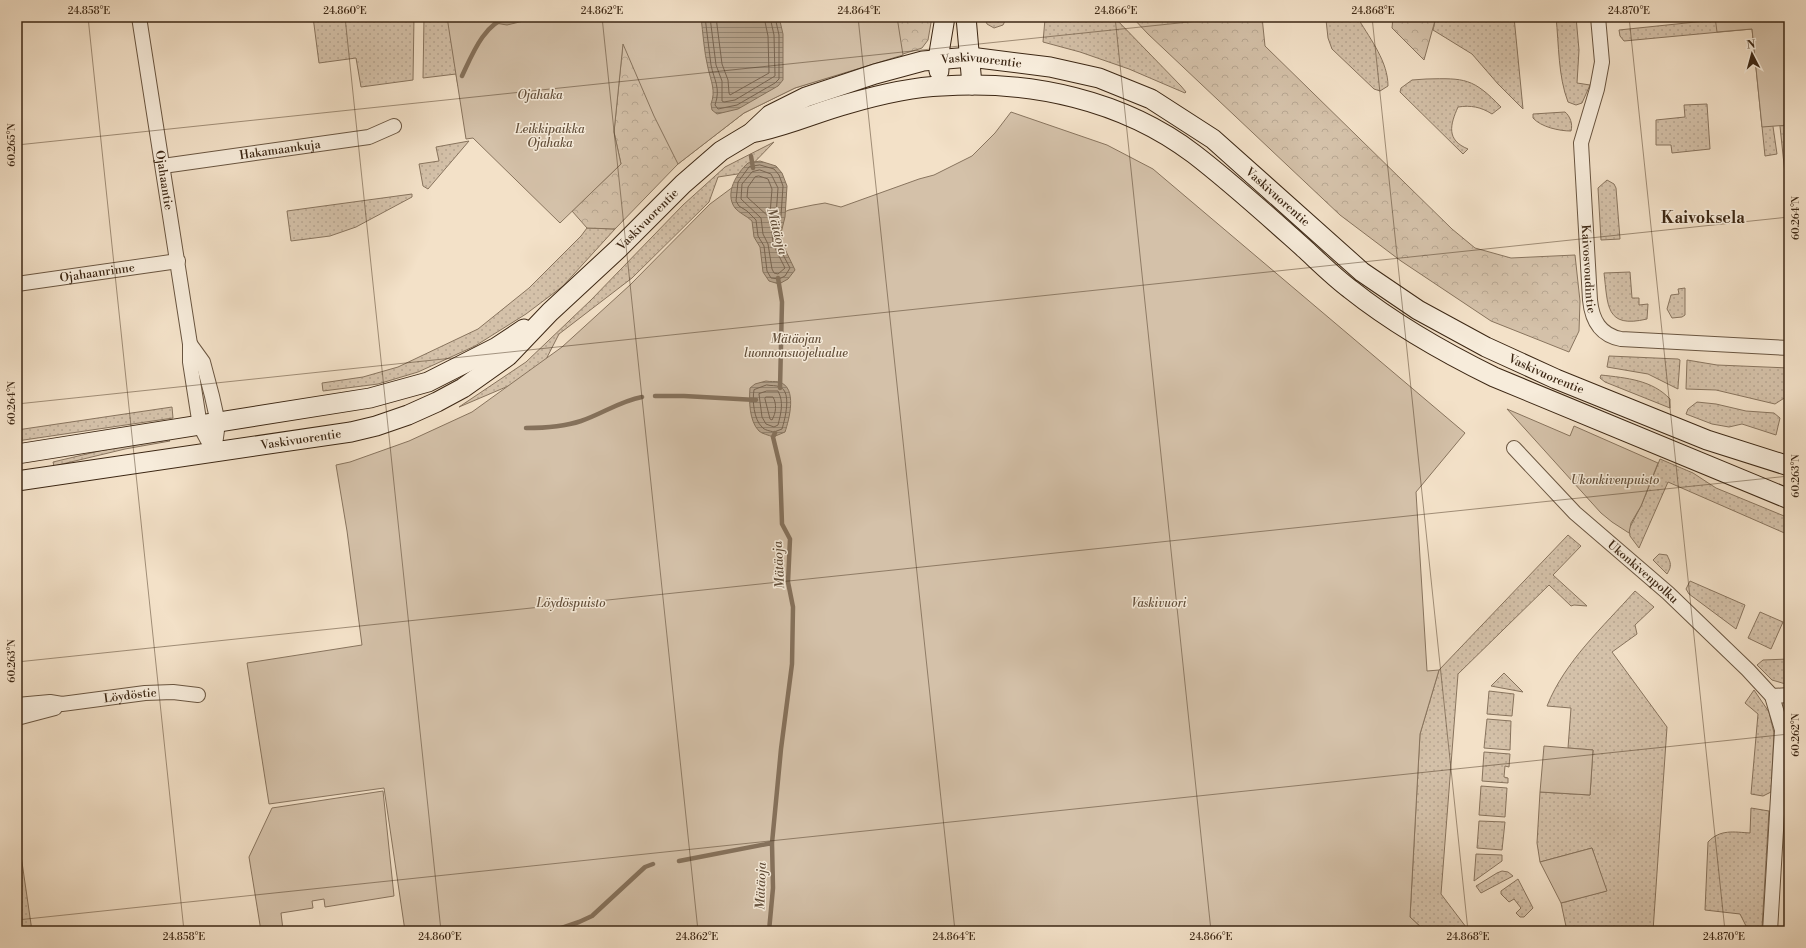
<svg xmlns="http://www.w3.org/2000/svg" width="1806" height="948" font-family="'Libre Bodoni',serif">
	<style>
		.grass { fill: url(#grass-dots); stroke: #88745e }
		.forest { fill: url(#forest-crowns); stroke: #88745e }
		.park { fill: #d4c1a9; stroke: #88745e }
		.water { fill: url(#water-rules); stroke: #85715b }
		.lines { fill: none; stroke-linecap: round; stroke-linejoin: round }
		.shore { stroke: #786450; stroke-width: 1 }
		.stream { stroke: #85715b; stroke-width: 4.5 }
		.street-casing { stroke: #6a5641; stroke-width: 16 }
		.secondary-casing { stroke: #3c2714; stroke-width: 21 }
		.street { stroke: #f7ecdb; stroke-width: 14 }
		.secondary { stroke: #f7ecdb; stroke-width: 19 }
		.ticks { fill: none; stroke: #3c2714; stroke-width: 1; stroke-opacity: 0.45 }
		.labels { text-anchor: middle; stroke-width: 3; stroke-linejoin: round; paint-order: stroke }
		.street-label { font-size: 12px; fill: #3c2714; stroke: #f7ecdb }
		.park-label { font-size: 12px; font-style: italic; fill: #624e39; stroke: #f7ecdb }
		.water-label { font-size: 13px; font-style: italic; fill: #604c38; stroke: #f7ecdb }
		.district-label { font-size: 16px; font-weight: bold; fill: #3c2714; stroke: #f7ecdb }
		.neatline { fill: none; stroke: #3c2714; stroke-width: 1.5 }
		.ticks-label { font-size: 10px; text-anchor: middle; fill: #3c2714 }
	</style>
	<defs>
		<pattern id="grass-dots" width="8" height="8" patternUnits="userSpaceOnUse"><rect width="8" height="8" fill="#d4c1a9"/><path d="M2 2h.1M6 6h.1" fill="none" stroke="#b7a691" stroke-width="1.8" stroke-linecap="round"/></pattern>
		<pattern id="forest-crowns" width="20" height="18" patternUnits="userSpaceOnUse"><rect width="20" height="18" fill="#d4c1a9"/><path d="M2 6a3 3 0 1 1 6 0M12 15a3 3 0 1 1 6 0" fill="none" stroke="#b7a691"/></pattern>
		<pattern id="water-rules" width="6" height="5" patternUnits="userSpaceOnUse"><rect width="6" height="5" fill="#b5a28b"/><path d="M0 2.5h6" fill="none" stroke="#948470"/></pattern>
	</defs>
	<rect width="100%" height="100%" fill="#f3e1c8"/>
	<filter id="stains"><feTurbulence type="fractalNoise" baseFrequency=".005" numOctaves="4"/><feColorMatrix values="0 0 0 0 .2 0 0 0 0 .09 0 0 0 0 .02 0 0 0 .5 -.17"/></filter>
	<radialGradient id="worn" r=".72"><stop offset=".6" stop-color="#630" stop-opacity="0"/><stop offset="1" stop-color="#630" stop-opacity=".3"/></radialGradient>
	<path class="grass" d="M 313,17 L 414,17 L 413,80 L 361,87 L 356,58 L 319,63 Z
		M 424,17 L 499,17 L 458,86 L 456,74 L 423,78 Z
		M 984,17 L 1007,17 L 1003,25 L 994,28 L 987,24 Z
		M 1037,17 L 1114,17 L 1181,86 L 1186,92 L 1185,93 L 1129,69 L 1080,52 L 1043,42 L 1045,19 Z
		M 1332,17 L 1354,17 L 1359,20 C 1371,40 1388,62 1388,86 L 1380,91 L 1374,89 L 1332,49 L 1328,38 L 1326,20 Z
		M 1436,17 L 1514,17 L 1523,109 L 1498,84 L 1472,54 L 1433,30 Z
		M 1556,17 L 1576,17 L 1579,50 L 1577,83 L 1590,85 L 1582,103 L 1576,105 L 1568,102 C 1558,76 1559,45 1556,17 Z
		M 1715,17 L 1762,17 L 1770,106 L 1777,154 L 1765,156 L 1752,29 L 1624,41 L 1620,36 L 1619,30 L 1715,20 Z
		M 1789,17 L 1789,202 L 1788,202 L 1772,51 Z
		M 1426,79 C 1465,78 1473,78 1501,107 L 1492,114 C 1481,107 1471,105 1458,107 C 1450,125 1446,140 1468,149 L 1463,154 L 1400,92 L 1401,88 L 1412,80 Z
		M 1707,104 L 1710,149 L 1672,153 L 1671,145 L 1656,145 L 1656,120 L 1685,117 L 1684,105 Z
		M 1565,112 C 1570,116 1573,124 1571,131 C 1559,131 1541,127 1533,118 L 1533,114 Z
		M 469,141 L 428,189 L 423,186 L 419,164 L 439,161 L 436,147 Z
		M 774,142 L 744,173 L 718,177 L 709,202 L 632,278 L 559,334 L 539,373 L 459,407 L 526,362 L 591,300 L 683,205 L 725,167 Z
		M 1607,180 L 1614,184 L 1616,188 L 1620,239 L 1601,240 L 1598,188 Z
		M 412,194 L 412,197 L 356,227 L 330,236 L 291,241 L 287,211 Z
		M 587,228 L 615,229 L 563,286 L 526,314 L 475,346 L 418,372 L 378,384 L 323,391 L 322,383 L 363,377 L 398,367 L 478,329 L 529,288 L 581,236 Z
		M 1630,272 L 1632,298 L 1639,298 L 1639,305 L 1648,304 L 1647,319 C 1605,329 1608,305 1604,273 Z
		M 1685,288 L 1685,315 L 1682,317 L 1672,318 L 1667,309 L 1671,295 L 1679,294 L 1678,289 Z
		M 1609,356 L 1678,359 L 1680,360 L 1678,387 L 1678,389 L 1648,374 L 1607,367 Z
		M 1687,360 L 1717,365 L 1789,368 L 1789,395 L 1775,404 L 1716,390 L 1686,389 Z
		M 1601,375 C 1627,378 1652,380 1670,399 L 1670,408 L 1605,382 L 1600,378 Z
		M 1697,402 L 1716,404 L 1746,411 L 1774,413 L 1780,418 L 1776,435 L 1742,424 L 1729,427 L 1712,424 L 1686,414 L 1688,409 Z
		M 172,407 L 173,418 L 17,441 L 17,430 Z
		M 168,439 L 170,441 L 125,449 L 54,466 L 53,462 L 112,448 Z
		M 1660,459 L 1693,473 L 1716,488 L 1789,518 L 1789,535 L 1668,482 L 1639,548 L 1630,536 L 1629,529 L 1641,506 Z
		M 1568,535 L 1581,546 L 1553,575 L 1587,606 L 1574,605 L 1571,606 L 1549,585 L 1458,674 L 1441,894 L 1469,931 L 1425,931 L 1410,917 L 1420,734 L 1439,670 Z
		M 1659,554 L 1667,555 C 1671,563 1672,566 1667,574 L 1653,560 Z
		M 1690,581 L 1745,605 L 1736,629 L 1689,594 L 1686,589 Z
		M 1635,591 L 1654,607 L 1635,625 L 1637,634 L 1612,652 L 1667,727 L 1653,931 L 1567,931 L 1561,903 L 1606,891 L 1592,848 L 1540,862 L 1537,843 L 1540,792 L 1590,795 L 1593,750 L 1568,748 L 1571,708 L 1547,706 C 1565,661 1603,627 1635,591 Z
		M 1760,612 L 1783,622 L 1771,649 L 1748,638 Z
		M 1789,659 L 1789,685 L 1772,680 L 1757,665 L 1763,660 Z
		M 1504,673 L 1523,692 L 1491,686 Z
		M 1754,690 L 1769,712 L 1774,733 L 1771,792 L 1763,796 L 1751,794 L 1758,714 L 1745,703 Z
		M 1489,691 L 1514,694 L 1512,716 L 1487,714 Z
		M 1487,719 L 1511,721 L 1510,750 L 1484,748 Z
		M 1484,752 L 1510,754 L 1509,767 L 1505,766 L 1504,777 L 1508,778 L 1508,783 L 1482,781 Z
		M 1481,786 L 1507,788 L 1505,817 L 1479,815 Z
		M 1751,808 L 1769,811 L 1762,928 L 1746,926 L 1740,914 L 1705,910 L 1708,842 C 1720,829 1734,832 1750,833 Z
		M 1479,821 L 1505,822 L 1502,850 L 1477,848 Z
		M 17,828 L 32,931 L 17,931 Z
		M 1476,854 L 1502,855 L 1502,861 L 1474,881 Z
		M 1502,871 L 1508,872 L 1513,876 L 1481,893 L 1476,886 L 1497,873 Z
		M 1518,879 L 1533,908 L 1524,917 L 1520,917 L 1516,913 L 1521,908 L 1514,899 L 1509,902 L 1501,894 L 1501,891 Z"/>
	<path class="forest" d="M 779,17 L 932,17 L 928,40 L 922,48 L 795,88 L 744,113 L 678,164 L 615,229 L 587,228 L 572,211 L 621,164 L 614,132 L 623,43 Z
		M 1132,17 L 1262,17 L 1265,46 L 1452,229 L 1475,248 L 1511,258 L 1575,255 L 1580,301 L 1579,331 L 1569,352 L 1491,321 L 1401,261 L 1340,215 L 1148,34 Z
		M 1393,17 L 1436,17 L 1424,60 L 1392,28 Z"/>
	<path class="park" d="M 447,17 L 897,17 L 903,55 L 795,88 L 744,113 L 678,164 L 654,116 L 623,44 L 614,132 L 621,164 L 560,223 L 473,138 L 466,139 Z
		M 1715,17 L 1789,17 L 1789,125 L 1762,127 L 1752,29 L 1717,32 Z
		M 1011,112 L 1107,145 L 1153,169 L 1465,433 L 1416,492 L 1427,671 L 1439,670 L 1420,734 L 1410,917 L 1425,931 L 405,931 L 384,788 L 269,804 L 247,663 L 362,645 L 347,531 L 336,465 L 350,462 L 409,441 L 472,412 L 562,347 L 630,285 L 710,204 L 764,164 L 770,218 L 789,210 L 813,205 L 825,203 L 841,207 L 919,179 L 934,175 L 972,156 L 995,133 Z
		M 1507,409 L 1570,436 L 1574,426 L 1658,463 L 1641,506 L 1631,523 L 1629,533 L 1612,522 L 1601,513 Z
		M 1544,746 L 1593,750 L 1590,795 L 1540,792 Z
		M 383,791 L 394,896 L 325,907 L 324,899 L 312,901 L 313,908 L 281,913 L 283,930 L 261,931 L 249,857 L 272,808 Z
		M 1592,848 L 1607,891 L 1561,903 L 1540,862 Z"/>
	<path class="water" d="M 499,17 L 540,17 L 507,25 L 495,23 Z
		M 701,17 L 779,17 L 783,34 L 783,80 L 778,86 L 738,109 L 717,114 L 712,110 L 711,104 C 716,91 711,81 708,68 C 704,52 703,33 701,17 Z
		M 760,161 L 776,166 L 782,173 L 787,186 L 785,217 L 781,233 L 782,243 L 795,270 L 788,279 L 779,284 L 769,281 L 763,272 L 760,247 L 754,237 L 752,221 C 747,216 739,213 735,208 C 724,193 737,173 748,163 Z
		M 766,381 C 770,382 775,381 779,382 C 798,387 789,420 785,432 L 773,437 C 769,435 762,434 759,431 C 749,421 749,400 750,388 L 755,384 Z"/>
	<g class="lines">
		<path class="shore" d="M 705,17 C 707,33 709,49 711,65 C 714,80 721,88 715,105 L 718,109 L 737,105 L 775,83 L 779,79 L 779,35 L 775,17
			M 710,17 L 716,65 L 722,81 L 722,101 L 724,102 L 735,100 L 775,76 L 774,35 L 770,17
			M 716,17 L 722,64 L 728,80 L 729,93 L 730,95 L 769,73 L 768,36 L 764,17
			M 760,165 L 774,169 L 779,175 L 783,186 L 781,216 L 777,233 L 778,245 L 790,268 L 785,276 L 779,279 L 771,278 L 767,271 L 764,246 L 758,236 L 756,220 L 747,211 L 739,206 L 736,201 L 738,182 L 749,167 Z
			M 760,170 L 771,174 L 778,188 L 776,216 L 772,232 L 773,244 L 785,268 L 778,274 L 774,273 L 772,269 L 768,244 L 763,234 L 761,218 L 741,199 L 742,184 L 752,172 Z
			M 759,176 L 768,179 L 772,189 L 770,214 L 769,217 L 747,197 L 748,187 L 755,177 Z
			M 767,385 C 771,386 776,385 780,387 C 792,392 785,419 782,429 L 774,432 C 770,431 764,430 762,427 C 754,420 752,400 754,390 Z
			M 767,391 L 778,391 C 784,402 781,413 778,425 L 774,427 L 766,424 L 762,417 L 759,394 Z
			M 766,397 L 773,397 C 777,404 776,413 772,420 L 770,419 L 765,399 Z"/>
		<path class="stream" d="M 462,76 C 472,55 484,23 509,17
			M 751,156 L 753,168
			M 778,278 L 782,302 L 780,388
			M 655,396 L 684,396 L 756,400
			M 526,428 C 545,428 563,427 581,421 C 602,414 620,401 642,397
			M 679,861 L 772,843
			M 553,931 L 579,922 L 592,916 L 645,867 L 653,864
			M 769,931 L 773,888 L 772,843 L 781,749 L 792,664 L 793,607 L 788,582 L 790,539 L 782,524 L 780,466 L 773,437 L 775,433"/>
		<g class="street-casing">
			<g id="street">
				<path id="s1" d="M 139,17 L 190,344 L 190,362 L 200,426 L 214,452"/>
				<path id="s2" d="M 1598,17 L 1602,62 L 1597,89 L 1581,143 L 1590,300 C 1592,320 1600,335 1621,339 L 1789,348"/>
				<path id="s3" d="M 163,166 L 369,137 L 394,126"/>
				<path id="s4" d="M 17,284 L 178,261"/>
				<path d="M 190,344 L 203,362 L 212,396 L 218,423 L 214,452"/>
				<path id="s5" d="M 1514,448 L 1575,513 L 1668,593 L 1748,670 L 1772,696 L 1782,730 L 1770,931"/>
				<path d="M 1772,696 L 1789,695"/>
				<path id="s6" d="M 17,705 L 50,702 L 62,704 L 145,693 L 173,692 L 198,695"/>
				<path d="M 17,718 L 55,708"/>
			</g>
		</g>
		<g class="secondary-casing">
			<g id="secondary">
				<path d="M 966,17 L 972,85"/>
				<path d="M 939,71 L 938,59 L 945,17"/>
				<path d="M 751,133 C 785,127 814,113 847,104 C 878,95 911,87 942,86 C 1030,80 1123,100 1194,154 C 1233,184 1269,217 1306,250 C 1320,263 1334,277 1350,289 C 1394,324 1443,352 1494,377 L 1789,499"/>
				<path d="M 17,454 L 370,398 L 428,382 L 497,347 L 524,329"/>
				<path id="s7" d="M 17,481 L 351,432 L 376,426 L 408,415 L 437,402 L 463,388 L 508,356 L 550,312 L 618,249 L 683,184 L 721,151 L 751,133 L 770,115 L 806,97 L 875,74 L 923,61 L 970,57 L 1050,67 L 1099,78 L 1151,99 L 1213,139 L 1362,272 L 1418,310 L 1486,347 L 1556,379 L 1707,440 L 1789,466"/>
			</g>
		</g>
		<use href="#street" class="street"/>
		<use href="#secondary" class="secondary"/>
	</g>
	<path class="ticks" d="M 88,17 L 184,931M 345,17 L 441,931M 602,17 L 698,931M 858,17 L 955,931M 1115,17 L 1211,931M 1372,17 L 1468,931M 1629,17 L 1725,931M 17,145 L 1236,17M 17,404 L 1789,217M 17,662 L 1789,476M 17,920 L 1789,734"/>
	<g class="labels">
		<g class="street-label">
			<text dy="4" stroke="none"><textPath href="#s7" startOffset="1092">Vaskivuorentie</textPath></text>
			<text dy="4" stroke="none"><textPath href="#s3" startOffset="118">Hakamaankuja</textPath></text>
			<text dy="4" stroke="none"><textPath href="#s1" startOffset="165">Ojahaantie</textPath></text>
			<text dy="4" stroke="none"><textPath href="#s7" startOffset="1428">Vaskivuorentie</textPath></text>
			<text dy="4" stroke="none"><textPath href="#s7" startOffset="709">Vaskivuorentie</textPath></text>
			<text dy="4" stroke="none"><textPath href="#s2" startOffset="255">Kaivosvoudintie</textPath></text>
			<text dy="4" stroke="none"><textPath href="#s4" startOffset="81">Ojahaanrinne</textPath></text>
			<text dy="4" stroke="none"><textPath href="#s7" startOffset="1752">Vaskivuorentie</textPath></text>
			<text dy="4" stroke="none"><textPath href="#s7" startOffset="287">Vaskivuorentie</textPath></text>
			<text dy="4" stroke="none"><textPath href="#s5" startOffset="179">Ukonkivenpolku</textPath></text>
			<text dy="4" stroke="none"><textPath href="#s6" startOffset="114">Löydöstie</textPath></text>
		</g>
		<g class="park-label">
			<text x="540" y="99">Ojahaka</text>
			<text x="550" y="133">Leikkipaikka<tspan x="550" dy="14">Ojahaka</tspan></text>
			<text x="796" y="343">Mätäojan<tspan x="796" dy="14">luonnonsuojelualue</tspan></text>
			<text x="1615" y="484">Ukonkivenpuisto</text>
			<text x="571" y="607">Löydöspuisto</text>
			<text x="1159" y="607">Vaskivuori</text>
		</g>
		<g class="water-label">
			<text transform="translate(778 231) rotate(75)" y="5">Mätäoja</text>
			<text transform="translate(778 565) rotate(-93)" y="5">Mätäoja</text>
			<text transform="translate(760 886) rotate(-88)" y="5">Mätäoja</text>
		</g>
		<g class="district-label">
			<text x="1703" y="223">Kaivoksela</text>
		</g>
	</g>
	<rect width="1806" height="948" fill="none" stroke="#f3e1c8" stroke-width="44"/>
	<g transform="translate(1752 54) rotate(354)" stroke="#f7ecdb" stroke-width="3" paint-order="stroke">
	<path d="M0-3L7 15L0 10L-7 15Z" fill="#3c2714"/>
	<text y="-6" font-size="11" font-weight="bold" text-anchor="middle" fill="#3c2714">N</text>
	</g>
	<rect x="22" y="22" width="1762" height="904" class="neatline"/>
	<g class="ticks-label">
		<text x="89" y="14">24.858°E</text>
		<text x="345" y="14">24.860°E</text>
		<text x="602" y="14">24.862°E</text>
		<text x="859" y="14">24.864°E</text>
		<text x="1116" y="14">24.866°E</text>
		<text x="1373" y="14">24.868°E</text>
		<text x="1629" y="14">24.870°E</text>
		<text transform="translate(11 145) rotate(-90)" y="4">60.265°N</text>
		<text transform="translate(1795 218) rotate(-90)" y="4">60.264°N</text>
		<text transform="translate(11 403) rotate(-90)" y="4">60.264°N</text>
		<text transform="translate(1795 476) rotate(-90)" y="4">60.263°N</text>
		<text transform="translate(11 661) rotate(-90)" y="4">60.263°N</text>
		<text transform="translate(1795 735) rotate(-90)" y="4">60.262°N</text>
		<text x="184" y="940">24.858°E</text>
		<text x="440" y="940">24.860°E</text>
		<text x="697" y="940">24.862°E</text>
		<text x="954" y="940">24.864°E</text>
		<text x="1211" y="940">24.866°E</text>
		<text x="1468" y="940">24.868°E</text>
		<text x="1724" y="940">24.870°E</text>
	</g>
	<rect width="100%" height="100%" filter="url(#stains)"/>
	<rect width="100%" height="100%" fill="url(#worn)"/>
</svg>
